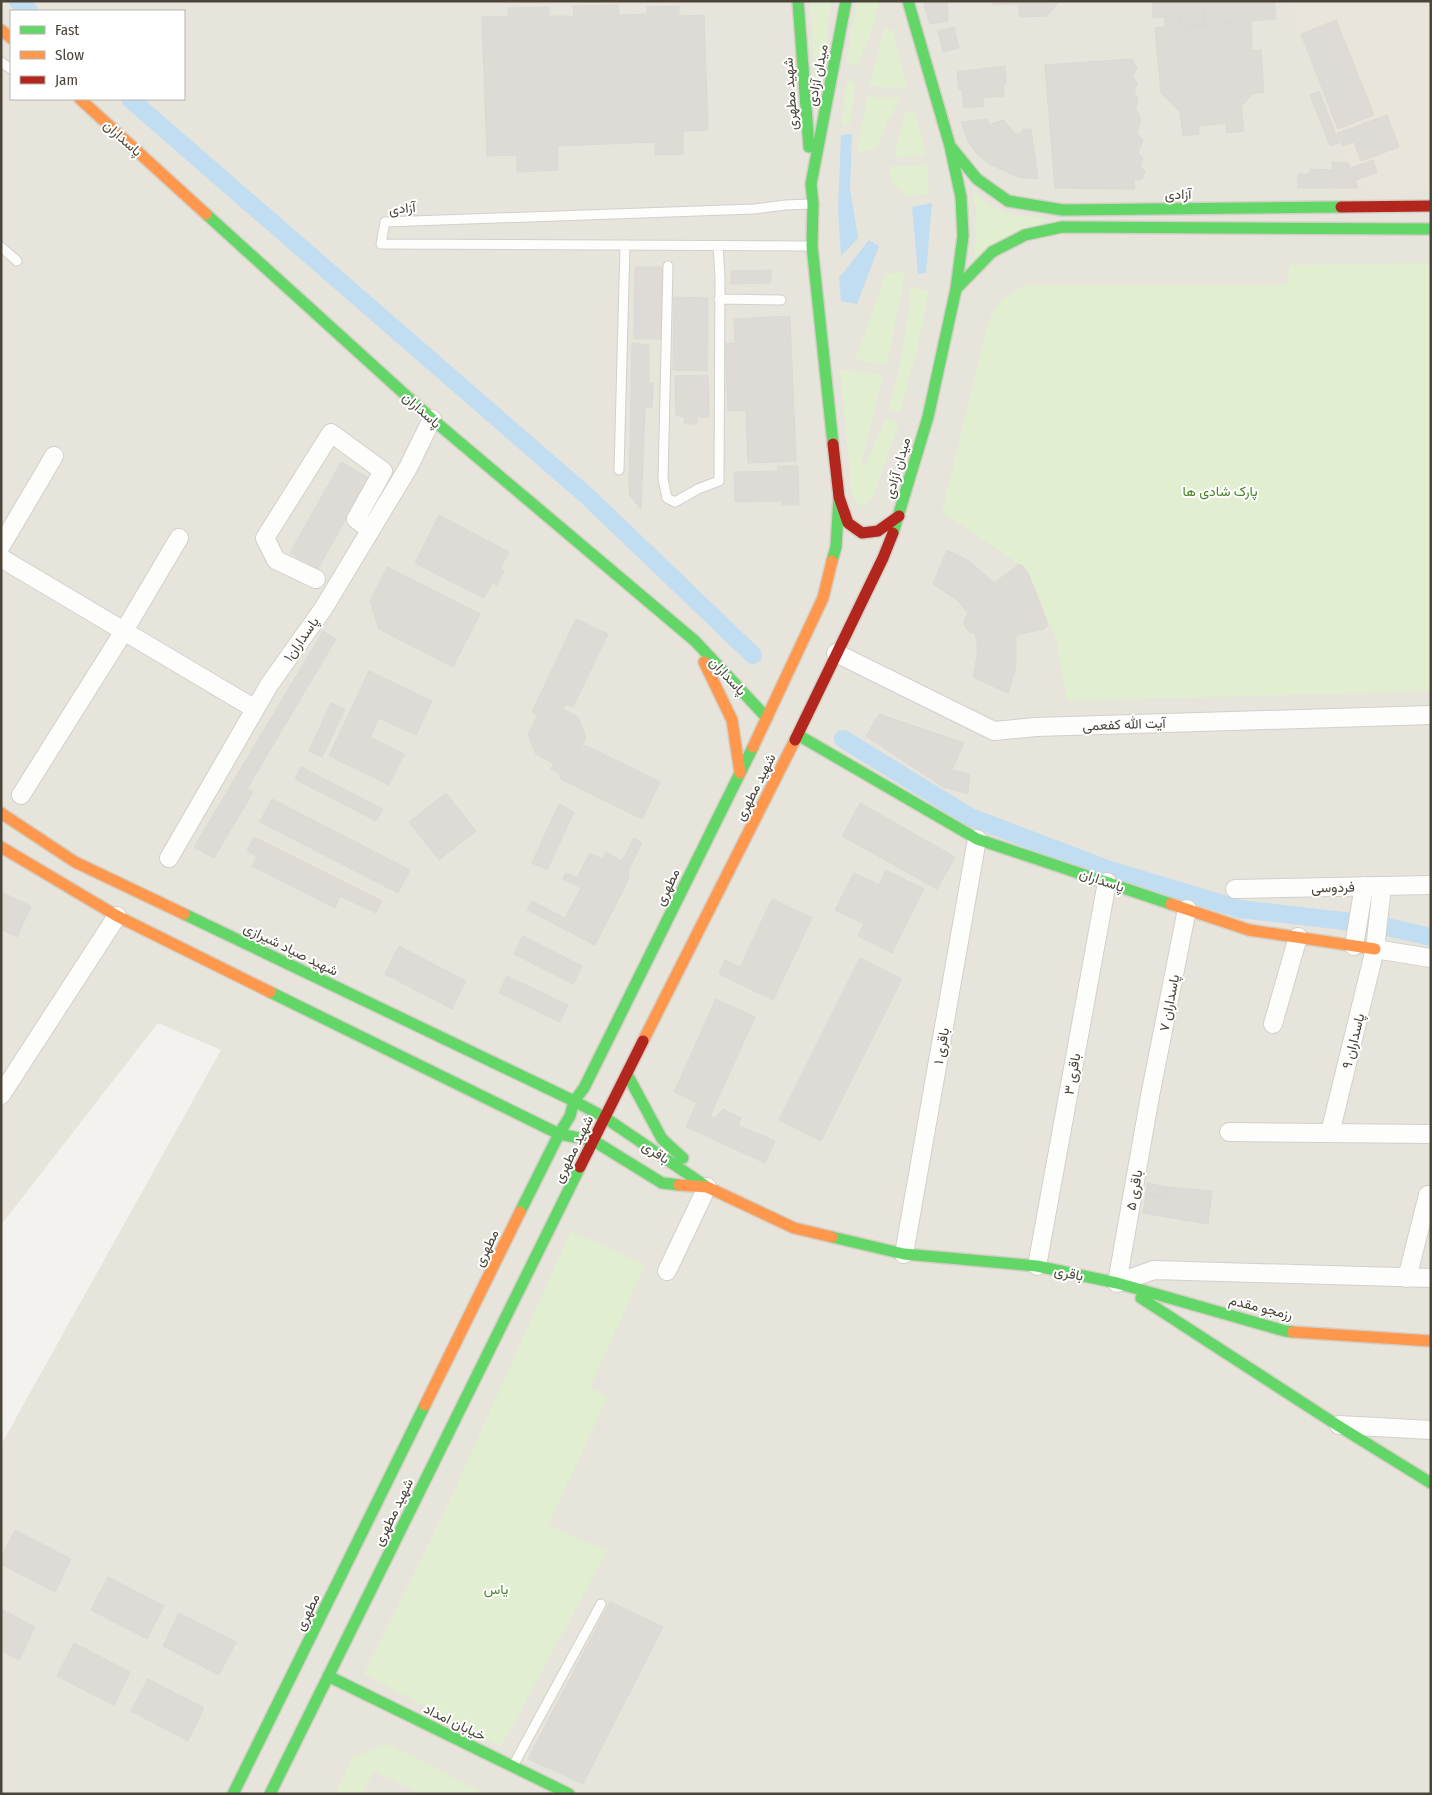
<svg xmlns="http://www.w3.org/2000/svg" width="1432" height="1795" font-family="'Fira Sans Condensed',Vazirmatn,sans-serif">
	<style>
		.residential { fill: #e7e4dc; fill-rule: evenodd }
		.education { fill: #eae5da }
		.green { fill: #e1eecf }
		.water { fill: #c0ddf1 }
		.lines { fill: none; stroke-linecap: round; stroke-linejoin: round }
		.canal { stroke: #c0ddf1; stroke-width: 18 }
		.building { fill: #dedbd6; stroke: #dcd9d4 }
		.lane-casing { stroke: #d2d0cb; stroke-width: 11 }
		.street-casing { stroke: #d2d0cb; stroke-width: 20 }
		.fast-casing { stroke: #d3cfc5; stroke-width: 14 }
		.slow-casing { stroke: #d3cfc5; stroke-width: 14 }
		.jam-casing { stroke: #d3cfc5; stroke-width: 14 }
		.lane { stroke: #fdfdfc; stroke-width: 9 }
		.street { stroke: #fdfdfc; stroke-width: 18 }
		.fast { stroke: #63d668; stroke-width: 11 }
		.slow { stroke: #ff974d; stroke-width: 11 }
		.jam { stroke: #b3261e; stroke-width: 11 }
		.labels { text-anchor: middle; stroke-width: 4; stroke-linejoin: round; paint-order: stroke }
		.street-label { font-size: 14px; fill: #4b4439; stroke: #fff }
		.park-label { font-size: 14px; fill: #4a7f2a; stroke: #fff }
	</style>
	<rect width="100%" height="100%" fill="#f4f2ee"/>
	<path class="residential" d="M 1,1 L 1431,1 L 1431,1794 L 1,1794 L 1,1445 L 221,1050 L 158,1023 L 1,1225 ZM 11,11 L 184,11 L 184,99 L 11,99 Z"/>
	<path class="education" d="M 1289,1 L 1431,1 L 1431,190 L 1358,188 Z"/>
	<path class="green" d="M 810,1 L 831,1 L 817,116 Z
		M 857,1 L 880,1 L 872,29 L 859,63 L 851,66 L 846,63 Z
		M 885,28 L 893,31 L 907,89 L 869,86 Z
		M 848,81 L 853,81 L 855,84 L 850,124 L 842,126 L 845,87 Z
		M 867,97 L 901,97 L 886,125 L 877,148 L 857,152 Z
		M 906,111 L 915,112 L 926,155 L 894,158 Z
		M 927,165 L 929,194 L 906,197 L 901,190 L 893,185 L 889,171 L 892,166 Z
		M 972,189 L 987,204 L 1010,214 L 1049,219 L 974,260 L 976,209 Z
		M 1431,263 L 1431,691 L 1067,701 L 1057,642 L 1028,570 L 942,512 L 989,320 C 1000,298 1006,295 1028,285 L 1288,285 L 1289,265 Z
		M 905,272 L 887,365 L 855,360 L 886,274 Z
		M 910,286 L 928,291 C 923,331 911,373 900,412 L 889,409 L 900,364 L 910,303 Z
		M 840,370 L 883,374 L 862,462 L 866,464 L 886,418 L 899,423 L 872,499 L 867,504 L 861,506 L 856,503 L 852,494 Z
		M 571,1231 L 645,1265 L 590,1387 L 607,1398 L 548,1525 L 607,1551 L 501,1747 L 364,1674 L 445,1511 Z
		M 387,1744 L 486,1794 L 421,1794 L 374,1771 L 362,1794 L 335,1794 L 353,1757 Z"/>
	<path class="water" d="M 852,134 L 850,189 L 858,238 L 841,256 L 838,210 L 841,135 Z
		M 932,203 L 926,273 L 918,274 L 912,207 Z
		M 869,240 L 879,246 L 857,304 L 841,301 L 839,278 Z"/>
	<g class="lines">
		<path class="canal" d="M 18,1 L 29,11
			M 130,99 L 587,496 L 753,655
			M 843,739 L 970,817 L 1107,869 L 1240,909 L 1370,924
			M 1387,927 L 1431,937"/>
	</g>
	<path class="building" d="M 923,1 L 947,1 L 948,21 L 930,24 Z
		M 992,1 L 1059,1 L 1047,16 L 1020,17 L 1018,4 L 992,5 Z
		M 1152,1 L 1203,1 L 1205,25 L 1180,27 L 1179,16 L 1153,18 Z
		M 1203,1 L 1274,1 L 1276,19 L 1205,25 Z
		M 618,5 L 619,15 L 647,14 L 647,7 L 679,6 L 679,16 L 704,15 L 708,130 L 683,131 L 683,154 L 655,155 L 655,142 L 557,146 L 558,170 L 517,172 L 517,155 L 487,156 L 482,17 L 508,16 L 508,8 L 549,7 L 549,16 L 574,16 L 573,6 Z
		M 1179,16 L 1180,27 L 1251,21 L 1252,51 L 1261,50 L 1264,92 L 1252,94 L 1241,107 L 1244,131 L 1227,133 L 1226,123 L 1199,126 L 1199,134 L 1183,136 L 1180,112 L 1161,93 L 1155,28 L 1166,27 L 1164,17 Z
		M 1336,20 L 1374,115 L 1338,129 L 1301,34 Z
		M 954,27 L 959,48 L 943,52 L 938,31 Z
		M 1132,59 L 1137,68 L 1132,77 L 1138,83 L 1134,91 L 1138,99 L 1136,108 L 1141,120 L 1137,133 L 1143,141 L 1138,152 L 1143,158 L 1140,166 L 1145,172 L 1142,179 L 1134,180 L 1135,189 L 1055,188 L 1045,65 Z
		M 1005,66 L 1006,84 L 1003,85 L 1004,96 L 983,98 L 984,106 L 964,108 L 962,89 L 959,90 L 957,72 Z
		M 1319,91 L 1339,143 L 1330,146 L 1310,95 Z
		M 1387,115 L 1399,147 L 1361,161 L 1349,129 Z
		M 987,119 L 989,125 L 1003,120 L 1015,133 L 1020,135 L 1023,129 L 1031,129 L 1038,179 L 1018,177 L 989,164 L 976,153 L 968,141 L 961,122 Z
		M 1348,129 L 1353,142 L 1342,146 L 1337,133 Z
		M 1373,160 L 1377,172 L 1356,180 L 1351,168 Z
		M 1332,162 L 1348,163 L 1358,188 L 1332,188 Z
		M 1310,169 L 1332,170 L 1332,188 L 1298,188 L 1298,174 L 1309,174 Z
		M 635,267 L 663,267 L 661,339 L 634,339 Z
		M 771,270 L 771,283 L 731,284 L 731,271 Z
		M 674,297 L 708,298 L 707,371 L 673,370 Z
		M 790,316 L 796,461 L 748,463 L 746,410 L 728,411 L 725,344 L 735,343 L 734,319 Z
		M 632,343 L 649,345 L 649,383 L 653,383 L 652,407 L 645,408 L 641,509 L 630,496 L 629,488 Z
		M 708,375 L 709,417 L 697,417 L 697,424 L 685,424 L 684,417 L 676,415 L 675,376 Z
		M 341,462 L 369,478 L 318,569 L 290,553 Z
		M 778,466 L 798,466 L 799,505 L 782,505 L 782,501 L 735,502 L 734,472 L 777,471 Z
		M 439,515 L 509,552 L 500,569 L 504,571 L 497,585 L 492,583 L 484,598 L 415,563 Z
		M 947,550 L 969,561 L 994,583 L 1018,565 L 1022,565 L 1029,576 L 1048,625 L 1044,629 L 1016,635 L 1016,666 L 1008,693 L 973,677 L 977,657 L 977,642 L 975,634 L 968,631 L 965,626 L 964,620 L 968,613 L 958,601 L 933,584 Z
		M 387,567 L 480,614 L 453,667 L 379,629 L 370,601 Z
		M 576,619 L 608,634 L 573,707 L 566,704 L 563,709 L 578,717 L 586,738 L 580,751 L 582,752 L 585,745 L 660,782 L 642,819 L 561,779 L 560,774 L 551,769 L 554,764 L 536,754 L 528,734 L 538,715 L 532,712 Z
		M 323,631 L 336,639 L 247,789 L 253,792 L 214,858 L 194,847 Z
		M 369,671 L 432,701 L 416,735 L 379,718 L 370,737 L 404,754 L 389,785 L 329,756 Z
		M 331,703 L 345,709 L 322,757 L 309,751 Z
		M 879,714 L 964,743 L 952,770 L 970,774 L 968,794 L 943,787 L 866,736 Z
		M 301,767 L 383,809 L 376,821 L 295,779 Z
		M 446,793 L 476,831 L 439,860 L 409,822 Z
		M 272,799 L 410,870 L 398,893 L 260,822 Z
		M 860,803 L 955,857 L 937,889 L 842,836 Z
		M 559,804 L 574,812 L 547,870 L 532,863 Z
		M 254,837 L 382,901 L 376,913 L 340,896 L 335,908 L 252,866 L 257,856 L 247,851 Z
		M 634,838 L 642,843 L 628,871 L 629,878 L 595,945 L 527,910 L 532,901 L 565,918 L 581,888 L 563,879 L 566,873 L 577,878 L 590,853 L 602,859 L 606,852 L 622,861 Z
		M 886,870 L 924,889 L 892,953 L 858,936 L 864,924 L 835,910 L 854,873 L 879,885 Z
		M 1,892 L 31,906 L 17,937 L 1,929 Z
		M 772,899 L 812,918 L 773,1000 L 719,974 L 725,960 L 740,967 Z
		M 523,936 L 582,966 L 573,984 L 514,954 Z
		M 399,946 L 466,981 L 452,1009 L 385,974 Z
		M 860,958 L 902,979 L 821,1141 L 779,1120 Z
		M 507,976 L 568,1005 L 560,1022 L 499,993 Z
		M 716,999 L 755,1017 L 710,1116 L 715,1118 L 723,1109 L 741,1118 L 738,1125 L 775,1141 L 765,1163 L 686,1127 L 697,1103 L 674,1092 Z
		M 1147,1183 L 1166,1187 L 1164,1197 L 1146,1195 Z
		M 1166,1187 L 1212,1191 L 1208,1224 L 1143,1213 L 1146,1195 L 1164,1197 Z
		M 15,1530 L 71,1559 L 55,1592 L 1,1564 L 1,1557 Z
		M 108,1577 L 164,1606 L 147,1639 L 91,1610 Z
		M 610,1602 L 663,1627 L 583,1784 L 528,1759 Z
		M 1,1609 L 35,1627 L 19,1660 L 1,1651 Z
		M 179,1613 L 236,1642 L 219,1675 L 163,1646 Z
		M 74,1643 L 130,1672 L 114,1705 L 57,1676 Z
		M 148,1679 L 204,1708 L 188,1741 L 131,1711 Z"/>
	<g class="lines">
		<g class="lane-casing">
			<path id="lane" d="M 1,62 L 11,69
				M 810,246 L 381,244 L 385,222 L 754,209 L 785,205 L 811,204
				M 1,247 L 17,261
				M 668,266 L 663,479 L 667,498 L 675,502 L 698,489 L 719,481 L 720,277 L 718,246
				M 719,299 L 781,300
				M 619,470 L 625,245
				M 514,1764 L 601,1604"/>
		</g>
		<g class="street-casing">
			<path id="street" d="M 1,546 L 54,456
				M 1,558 L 255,709
				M 316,579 L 276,560 L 265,538 L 331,433 L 383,471 L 356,519 L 370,530
				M 836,653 L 994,731 L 1036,727 L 1431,715
				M 21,795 L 124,631 L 179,538
				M 169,858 L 269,685 L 323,609 L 408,468 L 432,419
				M 1235,889 L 1431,885
				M 1187,909 L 1150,1096 L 1117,1283 L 1154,1270 L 1431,1278
				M 1354,946 L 1364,886
				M 1375,949 L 1431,958
				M 1273,1024 L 1298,937
				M 1,1095 L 117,916
				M 1229,1132 L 1431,1134
				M 1330,1133 L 1375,949 L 1382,886
				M 904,1254 L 977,839
				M 1037,1266 L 1107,882
				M 667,1271 L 707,1187
				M 1407,1278 L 1428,1195
				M 1339,1425 L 1431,1430"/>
		</g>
		<g class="fast-casing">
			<path id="fast" d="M 798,1 L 809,147
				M 950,146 L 977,179 L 1008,201 L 1063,210 L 1341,207
				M 206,214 L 432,419 L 695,641 L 767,718
				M 956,289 L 992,252 L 1025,235 L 1062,227 L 1431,229
				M 833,444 L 812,246 L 813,204 L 811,184 L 846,1
				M 893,533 L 928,417 L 956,289 L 963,236 L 961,197 L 950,146 L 908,1
				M 832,561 L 836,547 L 839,497
				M 798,735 L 977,839 L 1171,904
				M 184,914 L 574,1101 L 604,1117 L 707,1187
				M 270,992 L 559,1134 L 594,1141 L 662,1183 L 679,1185
				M 627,1074 L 662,1139 L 683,1158
				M 520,1212 L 559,1134 L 570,1116 L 574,1101 L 584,1088 L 753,747
				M 832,1237 L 904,1254 L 1037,1266 L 1117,1283 L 1285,1331 L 1293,1332
				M 1141,1298 L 1337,1425 L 1431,1483
				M 328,1676 L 569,1794
				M 233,1794 L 425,1405
				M 270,1794 L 580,1167"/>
		</g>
		<g class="slow-casing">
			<path id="slow" d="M 1,30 L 11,38
				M 80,99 L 206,214
				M 704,662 L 732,720 L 740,773
				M 753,747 L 823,598 L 832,561
				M 1,813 L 75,862 L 184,914
				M 1,847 L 117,916 L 270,992
				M 1171,904 L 1249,930 L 1375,949
				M 643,1041 L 795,740
				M 679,1185 L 707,1187 L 794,1228 L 832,1237
				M 1293,1332 L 1431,1341
				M 425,1405 L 520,1212"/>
		</g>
		<g class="jam-casing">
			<path id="jam" d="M 1341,207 L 1431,206
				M 833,444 L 839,497 L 848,523 L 862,533 L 878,531 L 899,516
				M 795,740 L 883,558 L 893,533
				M 580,1167 L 643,1041"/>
		</g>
		<use href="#lane" class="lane"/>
		<use href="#street" class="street"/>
		<use href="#fast" class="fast"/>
		<use href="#slow" class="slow"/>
		<use href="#jam" class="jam"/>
	</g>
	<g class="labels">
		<g class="street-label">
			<text transform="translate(817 75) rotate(-79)" y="5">میدان آزادی</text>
			<text transform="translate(790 94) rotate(-94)" y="5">شهید مطهری</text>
			<text transform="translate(123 138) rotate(42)" y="5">پاسداران</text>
			<text transform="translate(1178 194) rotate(-1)" y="5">آزادی</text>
			<text transform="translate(402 208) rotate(-6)" y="5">آزادی</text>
			<text transform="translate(422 410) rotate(42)" y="5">پاسداران</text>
			<text transform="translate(897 468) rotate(-74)" y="5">میدان آزادی</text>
			<text transform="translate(301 639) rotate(-55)" y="5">پاسداران۱</text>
			<text transform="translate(728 676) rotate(47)" y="5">پاسداران</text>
			<text transform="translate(1124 724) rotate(-2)" y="5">آیت الله کفعمی</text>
			<text transform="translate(755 787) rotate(-63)" y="5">شهید مطهری</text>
			<text transform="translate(1102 880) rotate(19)" y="5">پاسداران</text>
			<text transform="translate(667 887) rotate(-64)" y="5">مطهری</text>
			<text transform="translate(1333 887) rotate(-1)" y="5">فردوسی</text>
			<text transform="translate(291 949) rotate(26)" y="5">شهید صیاد شیرازی</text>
			<text transform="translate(1169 1003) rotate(-79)" y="5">پاسداران ۷</text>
			<text transform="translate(1353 1041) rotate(-76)" y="5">پاسداران ۹</text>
			<text transform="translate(941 1046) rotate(-80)" y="5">باقری ۱</text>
			<text transform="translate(1072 1074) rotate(-80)" y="5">باقری ۳</text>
			<text transform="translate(573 1149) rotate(-64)" y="5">شهید مطهری</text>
			<text transform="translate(656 1152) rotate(34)" y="5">باقری</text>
			<text transform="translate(1134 1190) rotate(-80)" y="5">باقری ۵</text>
			<text transform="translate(486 1248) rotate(-64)" y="5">مطهری</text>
			<text transform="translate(1069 1273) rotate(12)" y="5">باقری</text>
			<text transform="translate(1261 1307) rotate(14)" y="5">رزمجو مقدم</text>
			<text transform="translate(393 1512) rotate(-64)" y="5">شهید مطهری</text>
			<text transform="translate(307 1612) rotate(-64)" y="5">مطهری</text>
			<text transform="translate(455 1722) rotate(26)" y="5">خیابان امداد</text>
		</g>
		<g class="park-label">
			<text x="1220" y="496">پارک شادی ها</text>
			<text x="496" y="1594">یاس</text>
		</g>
	</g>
	<rect width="1432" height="1795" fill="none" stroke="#4b4439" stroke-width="5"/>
	<rect x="10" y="10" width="175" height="90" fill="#ffffff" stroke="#b7b4b0"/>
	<rect x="20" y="26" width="25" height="8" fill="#63d668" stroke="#b7b4b0"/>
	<text x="55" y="35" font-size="15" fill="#4b4439">Fast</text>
	<rect x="20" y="51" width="25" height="8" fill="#ff974d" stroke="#b7b4b0"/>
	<text x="55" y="60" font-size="15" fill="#4b4439">Slow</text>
	<rect x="20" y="76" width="25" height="8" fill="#b3261e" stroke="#b7b4b0"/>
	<text x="55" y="85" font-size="15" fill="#4b4439">Jam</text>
</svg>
